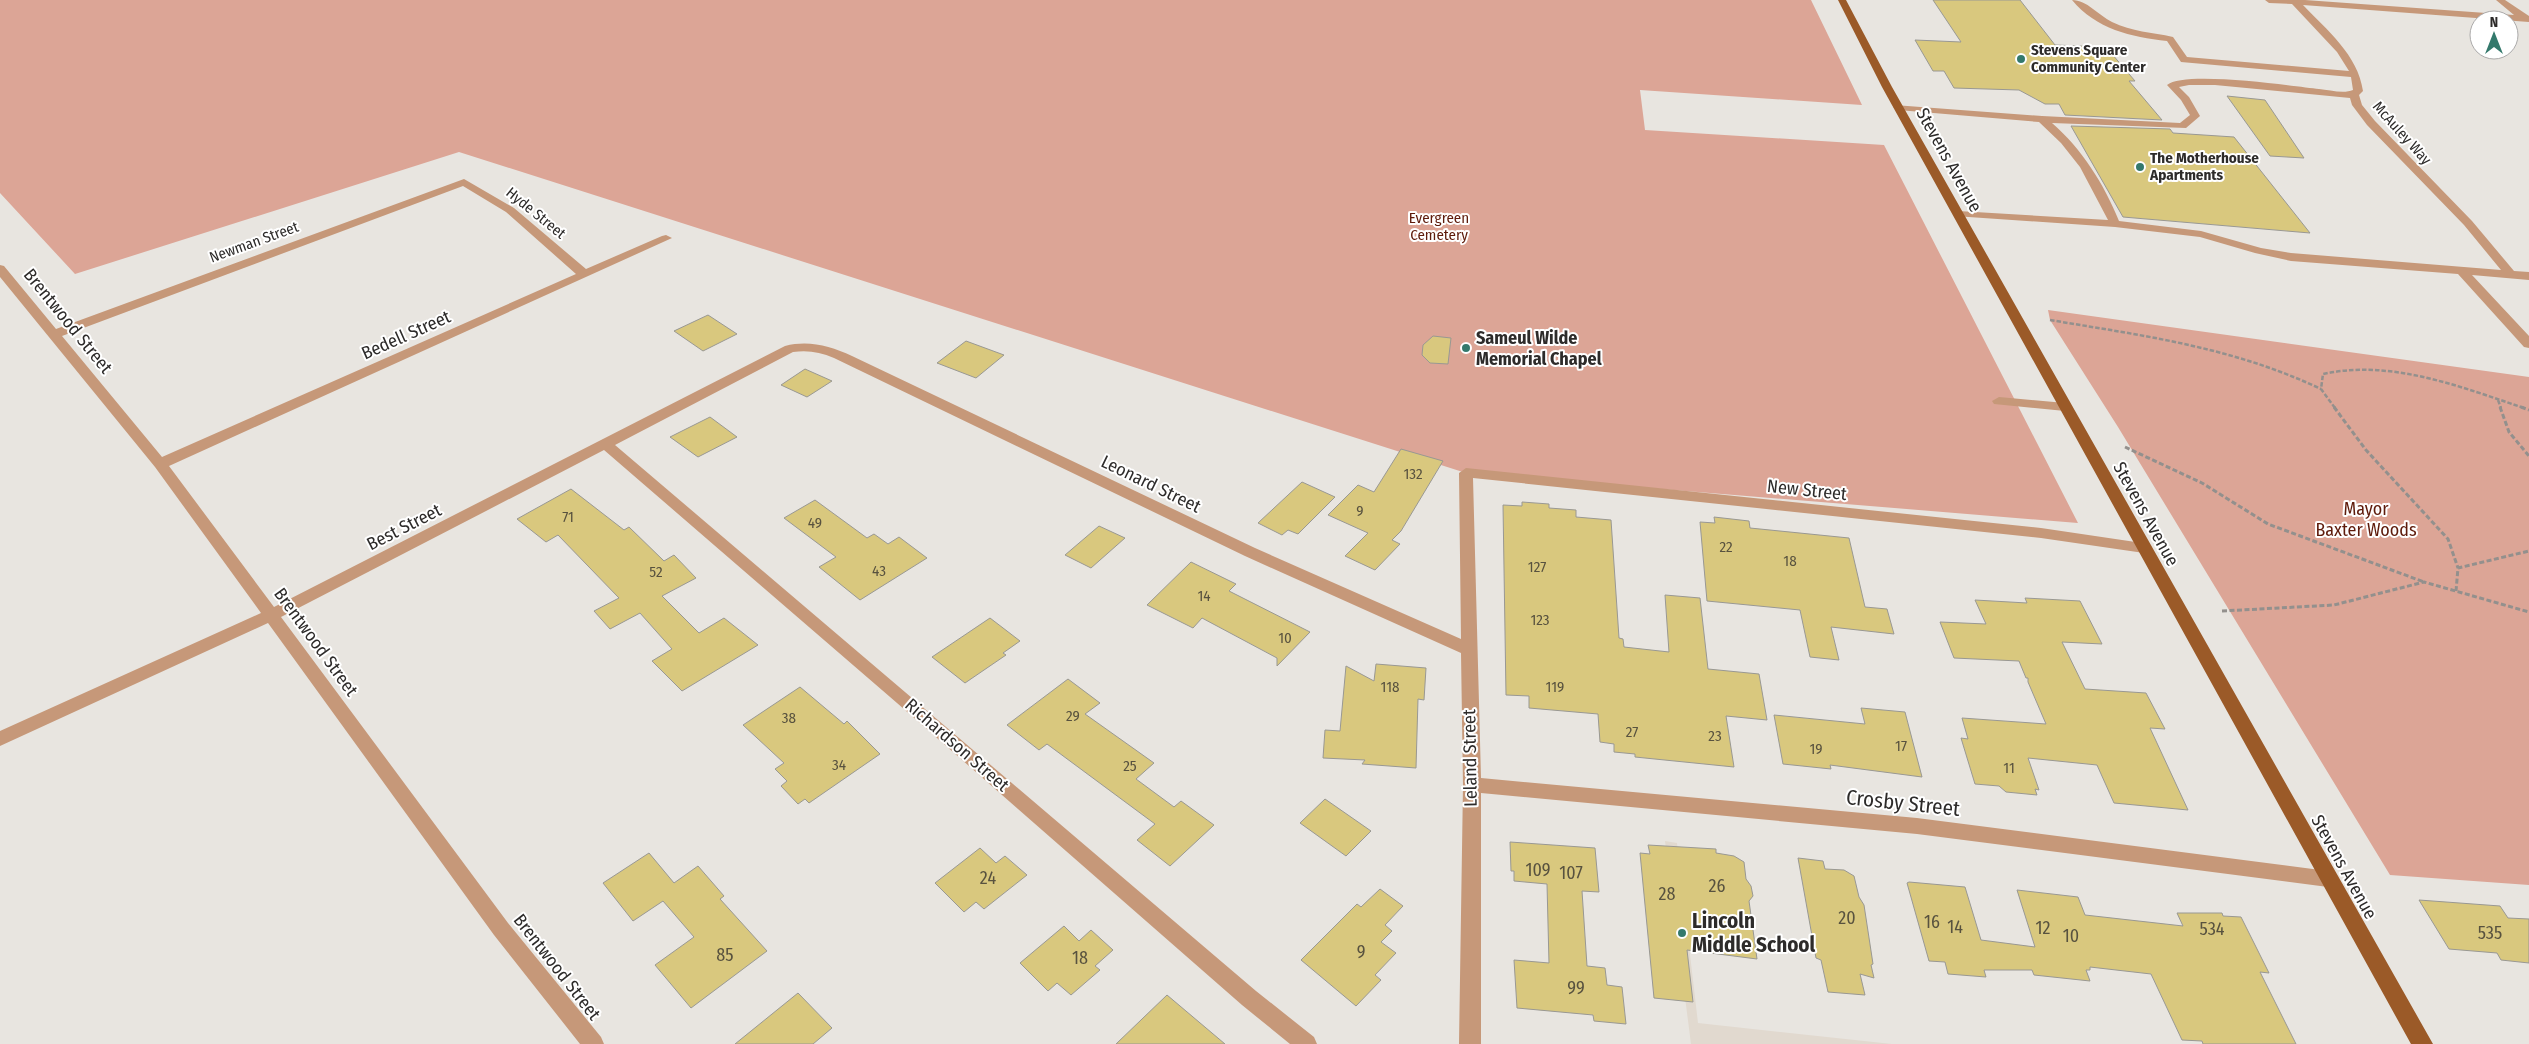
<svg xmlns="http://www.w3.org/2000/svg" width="2529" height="1044" font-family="'Fira Sans Condensed',sans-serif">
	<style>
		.built { fill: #e1d9cf }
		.green { fill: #dca596 }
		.building { fill: #d9c87e; stroke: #999893 }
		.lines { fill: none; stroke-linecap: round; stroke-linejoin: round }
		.path-far1 { stroke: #93908d; stroke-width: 2.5; stroke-dasharray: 4.5 2; stroke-linecap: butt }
		.path { stroke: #93908d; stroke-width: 3; stroke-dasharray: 5 2.5; stroke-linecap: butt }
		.minor { fill: #c69879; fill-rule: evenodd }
		.major { fill: #9b5a28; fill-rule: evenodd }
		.poi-dot { fill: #34796c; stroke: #fff; stroke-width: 2 }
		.labels { text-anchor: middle; stroke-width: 4; stroke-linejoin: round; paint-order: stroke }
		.far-poi-label { font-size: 15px; font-weight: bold; fill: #2d2b2a; stroke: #fff; text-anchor: start }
		.far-street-label { font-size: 15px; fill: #2d2b2a; stroke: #fff }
		.far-park-label { font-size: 15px; fill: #5e1b0b; stroke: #fff }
		.number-label { font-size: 15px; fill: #58523f }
		.street-label { font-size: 18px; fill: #2d2b2a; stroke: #fff }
		.poi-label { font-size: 18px; font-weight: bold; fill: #2d2b2a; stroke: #fff; text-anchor: start }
		.park-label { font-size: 18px; fill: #5e1b0b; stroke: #fff }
		.near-number-label { font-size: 18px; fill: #58523f }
		.near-street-label { font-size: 21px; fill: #2d2b2a; stroke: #fff }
		.near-poi-label { font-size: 21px; font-weight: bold; fill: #2d2b2a; stroke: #fff; text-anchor: start }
	</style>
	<rect width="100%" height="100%" fill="#e8e5e0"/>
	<path class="built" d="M 1665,841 L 1677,843 L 1698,1023 L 1892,1044 L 1691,1044 Z"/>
	<path class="green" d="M 0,0 L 1811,0 L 1862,105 L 1640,90 L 1645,130 L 1884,145 L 2078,523 L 1466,473 L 459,152 L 75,274 L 0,193 Z
		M 2048,310 L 2529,377 L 2529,885 L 2390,875 L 2118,427 L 2050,320 Z"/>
	<path class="building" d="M 1933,0 L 2020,0 L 2055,45 L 2106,47 L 2135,81 L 2129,81 L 2162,120 L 2065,115 L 2059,104 L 2045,104 L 2019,90 L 1954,88 L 1944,71 L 1933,71 L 1915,40 L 1961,42 Z
		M 2227,96 L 2265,100 L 2304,158 L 2270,156 Z
		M 2071,126 L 2170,129 L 2173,133 L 2234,137 L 2310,233 L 2123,217 Z
		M 708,315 L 737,334 L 703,351 L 674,331 Z
		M 1433,336 L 1451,338 L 1448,364 L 1430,363 L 1422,355 L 1423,345 Z
		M 966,341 L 1004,355 L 976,378 L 937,363 Z
		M 805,369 L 832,381 L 807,397 L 781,385 Z
		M 710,417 L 737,437 L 698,457 L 670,437 Z
		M 1401,449 L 1443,461 L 1401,531 L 1392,540 L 1400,544 L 1375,570 L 1345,556 L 1368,533 L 1328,515 L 1358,485 L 1374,492 Z
		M 1302,482 L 1335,497 L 1298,534 L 1288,530 L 1282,535 L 1258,523 Z
		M 571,489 L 624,530 L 629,527 L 664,561 L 674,555 L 696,578 L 662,596 L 699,633 L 724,618 L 758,645 L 682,691 L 652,661 L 672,649 L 640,613 L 610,629 L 594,611 L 619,598 L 558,535 L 546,542 L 517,519 Z
		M 815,500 L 867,538 L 874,534 L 888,544 L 899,537 L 927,558 L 860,600 L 819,567 L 836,557 L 784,518 Z
		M 1522,502 L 1549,504 L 1549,508 L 1576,510 L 1576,517 L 1611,520 L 1619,638 L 1623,639 L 1624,647 L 1669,652 L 1665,595 L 1700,598 L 1708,669 L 1759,674 L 1767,720 L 1726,716 L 1734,767 L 1635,757 L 1635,754 L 1614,752 L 1614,744 L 1600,742 L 1598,714 L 1529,708 L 1529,696 L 1506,695 L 1503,505 L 1522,506 Z
		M 1714,517 L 1749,521 L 1750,528 L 1849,538 L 1865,607 L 1887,609 L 1894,634 L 1831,627 L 1839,660 L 1810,657 L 1800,610 L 1707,601 L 1700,522 L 1715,523 Z
		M 1099,526 L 1125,538 L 1091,568 L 1065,555 Z
		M 1191,562 L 1236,584 L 1229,591 L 1310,632 L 1277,666 L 1277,658 L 1202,618 L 1193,628 L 1147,605 Z
		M 2025,598 L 2080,601 L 2102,644 L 2062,642 L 2085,689 L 2146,693 L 2165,729 L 2150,728 L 2188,810 L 2114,803 L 2097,765 L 2028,758 L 2039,790 L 2035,789 L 2037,795 L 2006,792 L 1999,786 L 1975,784 L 1961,738 L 1968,739 L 1962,718 L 2046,724 L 2028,682 L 2028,678 L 2026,678 L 2019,661 L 1954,658 L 1940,622 L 1986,624 L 1975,600 L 2027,603 Z
		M 990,618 L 1020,641 L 1003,653 L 1006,655 L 965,683 L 932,657 Z
		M 1376,664 L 1426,668 L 1424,700 L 1418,699 L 1416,768 L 1362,764 L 1365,760 L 1323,758 L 1325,730 L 1340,731 L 1346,666 L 1374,681 Z
		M 1068,679 L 1100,703 L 1085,714 L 1154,763 L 1136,779 L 1174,807 L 1181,801 L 1214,825 L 1170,866 L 1137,840 L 1155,824 L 1047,744 L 1039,750 L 1007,725 Z
		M 800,687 L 844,724 L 847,721 L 880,754 L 809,803 L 805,799 L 798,804 L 781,786 L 787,781 L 775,769 L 784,763 L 743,725 Z
		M 1861,708 L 1905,712 L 1922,777 L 1830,765 L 1831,769 L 1783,764 L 1774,715 L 1865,724 Z
		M 1325,799 L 1371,831 L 1346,856 L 1300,823 Z
		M 1510,842 L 1595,848 L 1599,892 L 1582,891 L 1587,966 L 1605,968 L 1607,985 L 1622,987 L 1626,1024 L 1594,1021 L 1593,1015 L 1517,1008 L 1514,960 L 1549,963 L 1547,884 L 1514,881 L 1514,871 L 1511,871 Z
		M 1648,845 L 1716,849 L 1716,853 L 1734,856 L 1744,862 L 1746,879 L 1751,886 L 1753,896 L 1749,901 L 1757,959 L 1687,950 L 1693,1002 L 1654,998 L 1640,853 L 1650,854 Z
		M 980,848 L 996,863 L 1005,856 L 1027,875 L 984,909 L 976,902 L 964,912 L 935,883 Z
		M 649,853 L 674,883 L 698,866 L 724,896 L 720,899 L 767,951 L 691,1008 L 655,965 L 694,937 L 663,901 L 633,921 L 603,883 Z
		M 1798,858 L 1823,861 L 1825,869 L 1844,870 L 1854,876 L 1859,897 L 1864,905 L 1873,964 L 1871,965 L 1874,978 L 1860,974 L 1865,995 L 1828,992 L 1821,960 L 1816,958 Z
		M 1909,882 L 1965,887 L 1981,940 L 2035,947 L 2017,890 L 2078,897 L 2085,915 L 2183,926 L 2177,913 L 2222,913 L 2223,916 L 2241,917 L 2269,973 L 2260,972 L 2296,1044 L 2203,1044 L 2202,1041 L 2182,1040 L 2151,974 L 2090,967 L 2090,970 L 2086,970 L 2090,981 L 2034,975 L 2032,970 L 1984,970 L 1986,977 L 1948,974 L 1945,962 L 1929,961 L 1907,883 Z
		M 1380,889 L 1403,906 L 1385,925 L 1392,931 L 1381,942 L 1396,953 L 1375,975 L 1381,980 L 1356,1006 L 1301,960 L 1357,904 L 1361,907 Z
		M 2419,900 L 2500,906 L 2508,918 L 2529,919 L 2529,963 L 2501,960 L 2497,953 L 2449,949 Z
		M 1064,926 L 1079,941 L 1091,930 L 1113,950 L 1095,966 L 1100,970 L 1071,995 L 1057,983 L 1048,991 L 1020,963 Z
		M 798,993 L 832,1028 L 813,1044 L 735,1044 Z
		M 1167,995 L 1225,1044 L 1116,1044 Z"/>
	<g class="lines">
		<path class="path-far1" d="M 2050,320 C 2145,336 2232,347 2321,389
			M 2498,400 L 2501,408
			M 2335,408 L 2321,389 L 2323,374 C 2391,359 2461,387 2524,408"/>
		<path class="path" d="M 2334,407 L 2366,450 L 2448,539 L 2458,568
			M 2500,407 L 2509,432 L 2529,456
			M 2521,407 L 2529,410
			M 2125,447 L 2202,483 L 2268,524 L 2424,582
			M 2456,591 L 2458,568 L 2529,551
			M 2222,611 L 2334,605 L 2424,582 L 2529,612"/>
		<path class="minor" d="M 2072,0 C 2087,0 2098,15 2112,22 C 2132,32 2152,32 2173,37 L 2187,57 L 2349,71 L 2337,52 L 2292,4 L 2269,3 L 2265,0 L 2305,0 L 2514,15 L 2496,0 L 2505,0 L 2529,16 L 2529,22 L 2303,5 C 2327,30 2358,55 2363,91 L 2359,95 L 2362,105 L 2375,121 L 2472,221 L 2514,271 L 2529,272 L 2529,280 L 2472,275 L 2529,336 L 2529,348 L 2524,347 L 2458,274 L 2291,261 L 2255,253 L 2200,237 L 2115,227 L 1954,216 L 1954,212 L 1958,211 L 2108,220 L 2080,167 L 2061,143 L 2039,122 L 1898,110 L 1893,107 L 1894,105 L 2042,116 L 2180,123 L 2190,115 L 2181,100 L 2167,85 C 2184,70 2293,86 2319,89 C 2329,90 2344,94 2353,90 L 2351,77 L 2181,62 L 2167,41 C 2131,37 2096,29 2072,0 ZM 2189,85 L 2215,85 L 2350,98 L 2352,105 L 2367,125 L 2464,225 L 2501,270 L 2291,253 L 2261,248 L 2201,231 L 2119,221 C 2104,184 2082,149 2052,123 L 2186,128 L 2200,116 L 2189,97 L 2179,87 Z
			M 464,179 L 514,208 L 586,269 L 662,236 L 666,235 L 672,238 L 169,466 L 274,607 L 785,346 C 809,340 830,346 852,356 L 1255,548 L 1461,639 L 1459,473 L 1466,468 L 2041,528 L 2149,544 L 2152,548 L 2149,552 L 2144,553 L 2041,538 L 1473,478 L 1481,778 L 1917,818 L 2328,871 L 2335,873 L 2338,879 L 2335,885 L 2328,887 L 1917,834 L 1481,793 L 1481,1044 L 1459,1044 L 1463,785 L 1461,653 L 1245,556 L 834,358 C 820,352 808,350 793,352 L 615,445 L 1256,991 L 1314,1037 L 1317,1044 L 1290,1044 L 1242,1005 L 897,703 L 604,450 L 281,617 L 508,923 L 601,1037 L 604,1044 L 580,1044 L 494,935 L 268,623 L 0,746 L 0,731 L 261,613 L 155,467 L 0,277 L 0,265 L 4,266 L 56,329 ZM 463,186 L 506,212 L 576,274 L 162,457 L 62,336 Z
			M 1999,397 L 2065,403 L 2072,407 L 2065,411 L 1994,404 L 1992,401 Z"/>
		<path class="major" d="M 1838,0 L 1846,0 L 1892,87 L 2433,1044 L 2411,1044 L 1882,87 Z"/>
	</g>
	<g class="poi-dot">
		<circle cx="2021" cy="59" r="5"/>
		<circle cx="2140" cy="167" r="5"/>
		<circle cx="1466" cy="348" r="5"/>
		<circle cx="1682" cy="933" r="5"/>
	</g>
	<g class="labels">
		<g class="far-poi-label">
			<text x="2031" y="55">Stevens Square<tspan x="2031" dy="17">Community Center</tspan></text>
			<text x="2150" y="163">The Motherhouse<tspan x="2150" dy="17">Apartments</tspan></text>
		</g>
		<g class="far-street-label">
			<text transform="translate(2402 133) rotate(48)" y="5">McAuley Way</text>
			<text transform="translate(536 213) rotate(39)" y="5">Hyde Street</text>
			<text transform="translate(254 242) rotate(-20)" y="5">Newman Street</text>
		</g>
		<g class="far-park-label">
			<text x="1439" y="223">Evergreen<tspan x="1439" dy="17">Cemetery</tspan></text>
		</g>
		<g class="number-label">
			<text x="1413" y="479">132</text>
			<text x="1360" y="516">9</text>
			<text x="568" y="522">71</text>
			<text x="815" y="528">49</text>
			<text x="1726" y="552">22</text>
			<text x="1790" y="566">18</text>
			<text x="1537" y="572">127</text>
			<text x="879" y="576">43</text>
			<text x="656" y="577">52</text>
			<text x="1204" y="601">14</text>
			<text x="1540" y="625">123</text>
			<text x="1285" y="643">10</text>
			<text x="1390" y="692">118</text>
			<text x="1555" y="692">119</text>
			<text x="1073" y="721">29</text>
			<text x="789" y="723">38</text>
			<text x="1632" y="737">27</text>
			<text x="1715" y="741">23</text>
			<text x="1901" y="751">17</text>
			<text x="1816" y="754">19</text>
			<text x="839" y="770">34</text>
			<text x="1130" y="771">25</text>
			<text x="2009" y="773">11</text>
		</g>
		<g class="street-label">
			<text transform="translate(1949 160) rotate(61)" y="6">Stevens Avenue</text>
			<text transform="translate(68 321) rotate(51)" y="6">Brentwood Street</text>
			<text transform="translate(406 335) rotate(-24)" y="6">Bedell Street</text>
			<text transform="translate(1151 484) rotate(26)" y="6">Leonard Street</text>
			<text transform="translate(1807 490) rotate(6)" y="6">New Street</text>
			<text transform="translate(2146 514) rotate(61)" y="6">Stevens Avenue</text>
			<text transform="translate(404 527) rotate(-27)" y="6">Best Street</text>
			<text transform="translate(316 642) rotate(54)" y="6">Brentwood Street</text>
			<text transform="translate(957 745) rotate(41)" y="6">Richardson Street</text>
			<text transform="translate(1470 758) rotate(-91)" y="6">Leland Street</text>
			<text transform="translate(2344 867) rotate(61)" y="6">Stevens Avenue</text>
			<text transform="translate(557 967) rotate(52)" y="6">Brentwood Street</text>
		</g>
		<g class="poi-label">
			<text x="1476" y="344">Sameul Wilde<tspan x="1476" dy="21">Memorial Chapel</tspan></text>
		</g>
		<g class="park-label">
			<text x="2366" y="515">Mayor<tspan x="2366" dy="21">Baxter Woods</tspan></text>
		</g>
		<g class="near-number-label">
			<text x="1538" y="876">109</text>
			<text x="1571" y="879">107</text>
			<text x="988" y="884">24</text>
			<text x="1717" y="892">26</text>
			<text x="1667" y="900">28</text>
			<text x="1847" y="924">20</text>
			<text x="1932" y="928">16</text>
			<text x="1955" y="933">14</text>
			<text x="2043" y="934">12</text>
			<text x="2212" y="935">534</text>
			<text x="2490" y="939">535</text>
			<text x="2071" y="942">10</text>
			<text x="1361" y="958">9</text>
			<text x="725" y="961">85</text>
			<text x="1080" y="964">18</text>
			<text x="1576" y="994">99</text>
		</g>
		<g class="near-street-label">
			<text transform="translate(1903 803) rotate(6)" y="7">Crosby Street</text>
		</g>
		<g class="near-poi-label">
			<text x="1692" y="928">Lincoln<tspan x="1692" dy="24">Middle School</tspan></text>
		</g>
	</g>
	<g transform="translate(2494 35)"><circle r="24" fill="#ffffff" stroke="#abaaaa"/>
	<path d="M0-4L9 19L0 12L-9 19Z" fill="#34796c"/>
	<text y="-8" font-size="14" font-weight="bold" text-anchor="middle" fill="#2d2b2a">N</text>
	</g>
</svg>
